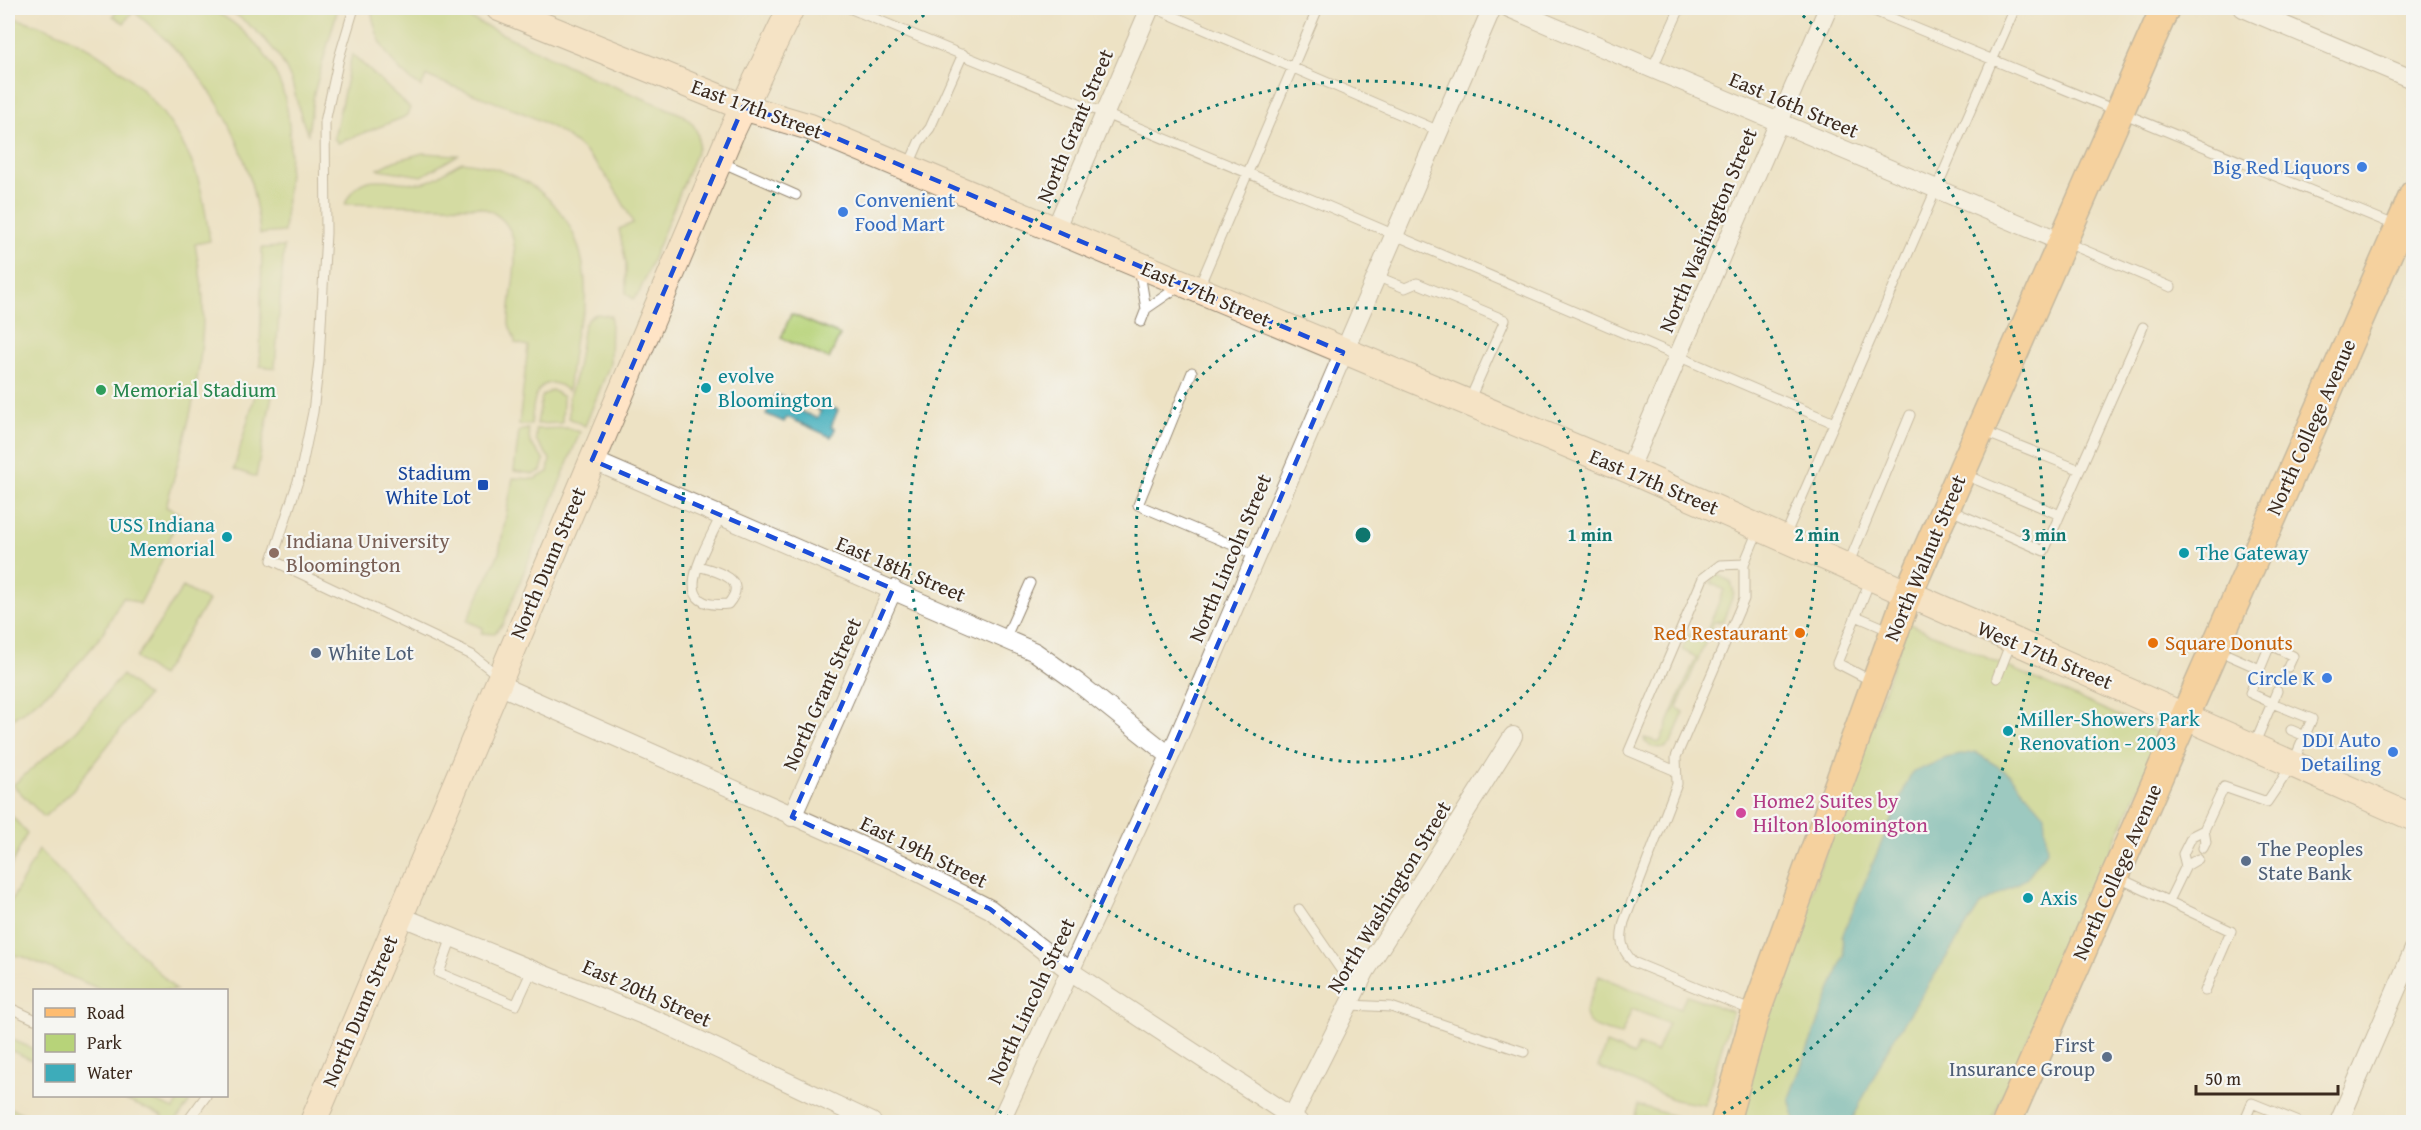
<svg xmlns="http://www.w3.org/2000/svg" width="2421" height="1130" font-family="'Gentium Book Plus',serif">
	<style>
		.green { fill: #b7d379; stroke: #797e4c; stroke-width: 1.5 }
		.water { fill: #3dacba; stroke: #3c6b6c; stroke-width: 1.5 }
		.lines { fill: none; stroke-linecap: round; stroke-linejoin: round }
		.lane-casing { stroke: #948671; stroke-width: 11 }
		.street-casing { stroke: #948671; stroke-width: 20 }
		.secondary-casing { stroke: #948671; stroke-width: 28 }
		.primary-casing { stroke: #948671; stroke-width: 31 }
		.lane { stroke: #fff; stroke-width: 9 }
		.street { stroke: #fff; stroke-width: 18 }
		.secondary { stroke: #ffe4c6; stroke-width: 26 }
		.primary { stroke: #febc70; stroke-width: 28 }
		.marked { fill: none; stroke: #1d4ed8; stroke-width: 4.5; stroke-dasharray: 12 8; stroke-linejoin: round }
		.ring { fill: none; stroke: #0f766e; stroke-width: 3; stroke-dasharray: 3 6 }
		.shop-dot { fill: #3f7fe0; stroke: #f6f6f2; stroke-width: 2 }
		.culture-dot { fill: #0f9aa8; stroke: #f6f6f2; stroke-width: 2 }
		.leisure-dot { fill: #2e9e5b; stroke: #f6f6f2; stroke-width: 2 }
		.transit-dot { fill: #1a4fb4; stroke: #f6f6f2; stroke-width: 2 }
		.education-dot { fill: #8d6e63; stroke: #f6f6f2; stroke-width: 2 }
		.food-dot { fill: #e8710a; stroke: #f6f6f2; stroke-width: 2 }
		.service-dot { fill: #5c6f8a; stroke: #f6f6f2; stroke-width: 2 }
		.hotel-dot { fill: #d1479c; stroke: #f6f6f2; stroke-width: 2 }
		.labels { text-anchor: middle; stroke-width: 4.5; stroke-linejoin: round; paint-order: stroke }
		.street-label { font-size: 21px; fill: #3b2a1e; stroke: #f6f6f2 }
		.shop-label { font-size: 21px; fill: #366cbe; stroke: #f6f6f2; text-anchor: end }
		.culture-label { font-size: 21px; fill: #0d838f; stroke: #f6f6f2; text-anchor: start }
		.leisure-label { font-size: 21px; fill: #27864d; stroke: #f6f6f2; text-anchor: start }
		.transit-label { font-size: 21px; fill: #164399; stroke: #f6f6f2; text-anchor: end }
		.education-label { font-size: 21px; fill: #785e54; stroke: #f6f6f2; text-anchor: start }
		.food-label { font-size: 21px; fill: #c56008; stroke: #f6f6f2; text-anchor: end }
		.service-label { font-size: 21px; fill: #4e5e75; stroke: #f6f6f2; text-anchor: start }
		.hotel-label { font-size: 21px; fill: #b23c85; stroke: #f6f6f2; text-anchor: start }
		.centre { fill: #0f766e; stroke: #f6f6f2; stroke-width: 3 }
		.ring-label { font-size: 18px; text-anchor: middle; font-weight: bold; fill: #0f766e; stroke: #f6f6f2; stroke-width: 4.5; stroke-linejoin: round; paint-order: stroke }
	</style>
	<rect width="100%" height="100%" fill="#f6f6f2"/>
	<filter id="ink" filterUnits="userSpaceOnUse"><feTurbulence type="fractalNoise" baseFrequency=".0167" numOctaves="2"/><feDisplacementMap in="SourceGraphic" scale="12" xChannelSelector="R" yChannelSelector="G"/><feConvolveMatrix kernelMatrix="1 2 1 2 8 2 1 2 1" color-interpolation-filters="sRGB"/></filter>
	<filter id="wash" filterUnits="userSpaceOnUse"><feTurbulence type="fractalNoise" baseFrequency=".008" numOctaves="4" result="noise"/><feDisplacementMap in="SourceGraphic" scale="24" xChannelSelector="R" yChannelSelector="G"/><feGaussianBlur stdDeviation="1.35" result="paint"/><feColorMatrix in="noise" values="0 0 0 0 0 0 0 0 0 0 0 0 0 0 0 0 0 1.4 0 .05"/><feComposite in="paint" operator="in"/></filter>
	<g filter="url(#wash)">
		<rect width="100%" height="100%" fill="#ede2c4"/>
		<path class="green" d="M 119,8 C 145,8 175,4 201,8 C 217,10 232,21 244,32 C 306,86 289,159 284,232 L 260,234 C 250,137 208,71 133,11 L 124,23 L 113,16 Z
			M 226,8 L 338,8 L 314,93 L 308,134 C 299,116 297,98 291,80 C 279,48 253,26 226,8 Z
			M 371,8 L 449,8 L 589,76 L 683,115 C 695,124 700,133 698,148 L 639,293 L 633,299 L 626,293 L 626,263 L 619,229 L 633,223 C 584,116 523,117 427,76 L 421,87 C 392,69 375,41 371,8 Z
			M 8,17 C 87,33 161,89 193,165 C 203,189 206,216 210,241 L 195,244 C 198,263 203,284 203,303 C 205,373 184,440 166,507 L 179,513 L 162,560 L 140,604 L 123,597 C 115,610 108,625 100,637 C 76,670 41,700 8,722 Z
			M 352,54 L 410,108 L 407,115 L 402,118 L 338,143 L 334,138 Z
			M 423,153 L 458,155 L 422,176 L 378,169 L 394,161 Z
			M 462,162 C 542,171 590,223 585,305 C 585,315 578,322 576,331 C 573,349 571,368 569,386 L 567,391 C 563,386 557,383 550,383 C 532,385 533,412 531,425 L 519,425 L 528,346 L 515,343 C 515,334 508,329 509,321 C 510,278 534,222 479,207 L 345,204 C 362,163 396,188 425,182 C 438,180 449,167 462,162 Z
			M 284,247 L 275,368 L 260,366 L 262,248 Z
			M 597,314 L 611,316 L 610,364 L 585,426 L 569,418 L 569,397 L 576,374 L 584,325 L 591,316 Z
			M 791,314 L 840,335 L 829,359 L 781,338 Z
			M 257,388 L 273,390 L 256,477 L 234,469 Z
			M 552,390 L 563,397 L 562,423 L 537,424 L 542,396 Z
			M 568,428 L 580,432 L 503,624 L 494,634 L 481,633 L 483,628 L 467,621 L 499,553 L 513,478 L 535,479 L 548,472 L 550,459 L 536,440 L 536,429 Z
			M 528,429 L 530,443 L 544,460 L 541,471 L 534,474 L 514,471 L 519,431 Z
			M 1717,574 L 1731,582 L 1734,593 L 1723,621 L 1714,622 L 1677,708 L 1684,712 L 1671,742 L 1665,748 L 1653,747 L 1645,742 L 1644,738 L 1660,742 L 1696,657 L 1682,650 L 1688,634 L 1703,640 L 1724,590 L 1711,583 L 1714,575 Z
			M 183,587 L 208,601 L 161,676 L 136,658 Z
			M 1908,623 L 2162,735 L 1991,1122 L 1734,1122 L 1768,1011 Z
			M 122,675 L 147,696 L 70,793 L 44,817 L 13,785 L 77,730 Z
			M 8,812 L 27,833 L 8,872 Z
			M 39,850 L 176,990 L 102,990 L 24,957 L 8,954 L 8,907 Z
			M 1599,976 L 1680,1009 L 1687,995 L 1732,1012 L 1705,1105 L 1675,1100 L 1598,1067 L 1606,1044 L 1634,1055 L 1638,1045 L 1656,1052 L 1668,1023 L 1632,1009 L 1621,1035 C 1608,1031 1586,1029 1585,1013 Z
			M 8,1038 L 34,1049 L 34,1061 L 8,1049 Z
			M 116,1096 L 143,1096 L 174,1109 L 181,1096 L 188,1098 L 189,1103 L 175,1122 L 160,1122 L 163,1116 Z
			M 1638,1105 L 1692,1122 L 1662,1122 L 1643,1117 L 1641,1122 L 1633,1122 Z
			M 8,1107 L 43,1122 L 16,1122 L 8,1119 Z"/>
		<path class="water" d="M 775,394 L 800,405 L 798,410 L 817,418 L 821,411 L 817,410 L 820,403 L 838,410 L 831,427 L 835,429 L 831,437 L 787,417 L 784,422 L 766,414 Z
			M 1975,752 L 2010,774 L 2044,814 L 2047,851 L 2026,879 L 1980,905 L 1891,1043 L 1851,1122 L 1795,1122 L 1789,1098 L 1844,955 L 1842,936 L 1911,773 L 1946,758 Z"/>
	</g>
	<g filter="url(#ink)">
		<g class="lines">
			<g class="lane-casing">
				<path id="lane" d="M 354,8 L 339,58 L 325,122 L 326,233 L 319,361 L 313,412 L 300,475 L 272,560 L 472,655 L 500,677
					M 849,8 L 1325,205 L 1834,423
					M 1155,8 L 1439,131
					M 1867,8 L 2414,233
					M 1652,69 L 1680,8
					M 721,162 L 796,195
					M 908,167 L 919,142 L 930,128 L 963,54
					M 2065,242 L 2171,287
					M 1139,267 L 1146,309 L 1181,285
					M 1376,276 L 1405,288 L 1417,283 L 1505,320 L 1469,401
					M 1199,287 L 1318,8
					M 1141,322 L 1146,309
					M 1192,372 L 1138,505 L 1256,555
					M 1982,431 L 2080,470
					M 1963,474 L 2060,515
					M 1948,509 L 2044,551 L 2143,327
					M 1785,536 L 2015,8
					M 1848,565 L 1910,415
					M 698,566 C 717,571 750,579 728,604 C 663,611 709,544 721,515
					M 1871,578 L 1837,663 L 1872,681
					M 1856,616 L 1891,631
					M 1005,639 L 1030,583
					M 2217,650 L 2260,669 L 2270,645 L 2293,656 L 2288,667
					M 2260,669 L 2250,693 L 2272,703 L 2277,691
					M 1997,678 L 2011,642
					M 2291,730 L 2305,736
					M 1676,771 L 1629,751 L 1703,578 L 1720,565 L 1744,564
					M 2203,848 L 2206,842 L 2204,830
					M 2186,866 L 2198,859
					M 2117,877 L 2231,931 L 2205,991
					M 2169,901 L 2186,866 L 2183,854 L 2192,836 L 2204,830 L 2224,787 L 2267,802 L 2292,765 L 2312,719 L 2272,703 L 2254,745
					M 1299,909 L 1356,992
					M 452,937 L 439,973 L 516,1005 L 533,968
					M 1350,1005 L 1391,1007 L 1524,1052
					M 8,1007 L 34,1019
					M 1753,1011 L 1633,962 C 1620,948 1620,939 1624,922 L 1677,784 L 1676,757 L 1744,599 L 1744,564 L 1759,528
					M 187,1122 L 206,1096
					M 2244,1122 L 2252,1103 L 2299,1122"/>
			</g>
			<g class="street-casing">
				<path id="street" d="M 1509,8 L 2062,242
					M 2243,8 L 2414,80
					M 1055,230 L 1150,8
					M 592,460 L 1035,652 L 1077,682 L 1170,756
					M 1629,470 L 1828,8
					M 500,677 L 510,690 L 902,864 L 990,909 L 1070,971 L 1299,1122
					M 792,817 L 893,589
					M 400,916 L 665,1024 L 872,1122
					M 1292,1117 L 1365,972 L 1513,736
					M 1000,1122 L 1170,756 L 1492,8
					M 2339,1122 L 2414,949"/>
			</g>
			<g class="secondary-casing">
				<path id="secondary" d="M 499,8 L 743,107 L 810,127 L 1629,470 L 2414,818
					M 313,1122 L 730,135 L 791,8"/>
			</g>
			<g class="primary-casing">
				<path id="primary" d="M 1725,1122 L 1756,1012 L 1908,594 L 2165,8
					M 2007,1122 L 2414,194"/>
			</g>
			<use href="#lane" class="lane"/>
			<use href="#street" class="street"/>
			<use href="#secondary" class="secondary"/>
			<use href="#primary" class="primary"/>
		</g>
	</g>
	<path d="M0 0H2421V1130H0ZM 743,107 L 810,127 L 1343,352 L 1170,756 L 1070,971 L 990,909 L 792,817 L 893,589 L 592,460 Z" fill="#ede2c4" fill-opacity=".55" fill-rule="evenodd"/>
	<path class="marked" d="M 743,107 L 810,127 L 1343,352 L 1170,756 L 1070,971 L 990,909 L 792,817 L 893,589 L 592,460 Z"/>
	<g class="ring">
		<circle cx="1363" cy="535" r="227"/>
		<circle cx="1363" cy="535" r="454"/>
		<path d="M1017 1122A681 681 0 0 1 930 10M1796 10A681 681 0 0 1 1709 1122"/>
	</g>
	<g class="shop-dot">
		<circle cx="2362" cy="167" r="6"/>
		<circle cx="843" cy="212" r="6"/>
		<circle cx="2327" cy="678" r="6"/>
		<circle cx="2393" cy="752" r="6"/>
	</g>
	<g class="culture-dot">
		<circle cx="706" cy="388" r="6"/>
		<circle cx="227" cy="537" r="6"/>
		<circle cx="2184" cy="553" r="6"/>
		<circle cx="2008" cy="731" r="6"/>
		<circle cx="2028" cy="898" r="6"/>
	</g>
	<circle class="leisure-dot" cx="101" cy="390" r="6"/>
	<rect class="transit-dot" x="477" y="479" width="12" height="12" rx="3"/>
	<circle class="education-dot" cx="274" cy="553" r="6"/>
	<g class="food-dot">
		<circle cx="1800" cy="633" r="6"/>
		<circle cx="2153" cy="643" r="6"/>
	</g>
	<g class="service-dot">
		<circle cx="316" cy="653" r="6"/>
		<circle cx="2246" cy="861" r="6"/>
		<circle cx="2107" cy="1057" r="6"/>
	</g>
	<circle class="hotel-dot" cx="1741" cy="813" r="6"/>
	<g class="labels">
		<g class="street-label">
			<text transform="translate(1794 105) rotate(23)" y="7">East 16th Street</text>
			<text transform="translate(757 109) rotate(20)" y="7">East 17th Street</text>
			<text transform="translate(1075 126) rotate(-67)" y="7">North Grant Street</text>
			<text transform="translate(1708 230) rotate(-67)" y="7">North Washington Street</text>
			<text transform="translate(1206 294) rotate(23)" y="7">East 17th Street</text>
			<text transform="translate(2311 427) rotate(-66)" y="7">North College Avenue</text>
			<text transform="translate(1654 482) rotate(23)" y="7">East 17th Street</text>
			<text transform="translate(1230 558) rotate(-67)" y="7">North Lincoln Street</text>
			<text transform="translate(1925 558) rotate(-67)" y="7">North Walnut Street</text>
			<text transform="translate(548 563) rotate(-67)" y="7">North Dunn Street</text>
			<text transform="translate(901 569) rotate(23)" y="7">East 18th Street</text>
			<text transform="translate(2045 655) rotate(23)" y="7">West 17th Street</text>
			<text transform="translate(822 694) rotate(-66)" y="7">North Grant Street</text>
			<text transform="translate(924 852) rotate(26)" y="7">East 19th Street</text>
			<text transform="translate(2117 872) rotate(-66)" y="7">North College Avenue</text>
			<text transform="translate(1389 897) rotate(-59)" y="7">North Washington Street</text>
			<text transform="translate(647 993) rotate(24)" y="7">East 20th Street</text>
			<text transform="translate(1031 1001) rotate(-65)" y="7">North Lincoln Street</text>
			<text transform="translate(360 1011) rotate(-67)" y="7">North Dunn Street</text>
		</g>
		<g class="shop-label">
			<text x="2350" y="174">Big Red Liquors</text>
			<text x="855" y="207" text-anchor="start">Convenient<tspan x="855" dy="24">Food Mart</tspan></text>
			<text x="2315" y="685">Circle K</text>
			<text x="2381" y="747">DDI Auto<tspan x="2381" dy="24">Detailing</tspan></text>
		</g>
		<g class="culture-label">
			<text x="718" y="383">evolve<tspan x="718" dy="24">Bloomington</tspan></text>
			<text x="215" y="532" text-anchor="end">USS Indiana<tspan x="215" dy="24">Memorial</tspan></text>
			<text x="2196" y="560">The Gateway</text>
			<text x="2020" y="726">Miller-Showers Park<tspan x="2020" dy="24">Renovation - 2003</tspan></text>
			<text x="2040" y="905">Axis</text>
		</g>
		<g class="leisure-label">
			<text x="113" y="397">Memorial Stadium</text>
		</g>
		<g class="transit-label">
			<text x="471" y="480">Stadium<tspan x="471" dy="24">White Lot</tspan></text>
		</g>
		<g class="education-label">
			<text x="286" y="548">Indiana University<tspan x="286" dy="24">Bloomington</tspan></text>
		</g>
		<g class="food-label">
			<text x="1788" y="640">Red Restaurant</text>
			<text x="2165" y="650" text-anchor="start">Square Donuts</text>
		</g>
		<g class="service-label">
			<text x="328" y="660">White Lot</text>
			<text x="2258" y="856">The Peoples<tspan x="2258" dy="24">State Bank</tspan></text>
			<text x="2095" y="1052" text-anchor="end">First<tspan x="2095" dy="24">Insurance Group</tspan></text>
		</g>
		<g class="hotel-label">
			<text x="1753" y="808">Home2 Suites by<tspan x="1753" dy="24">Hilton Bloomington</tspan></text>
		</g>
	</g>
	<circle cx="1363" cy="535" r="9" class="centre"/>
	<g class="ring-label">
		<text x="1590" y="541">1 min</text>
		<text x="1817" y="541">2 min</text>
		<text x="2044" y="541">3 min</text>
	</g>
	<rect width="2421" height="1130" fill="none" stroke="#f6f6f2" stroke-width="30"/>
	<rect x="33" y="989" width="195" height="108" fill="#f6f6f2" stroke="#aba49d" stroke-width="1.5"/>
	<rect x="45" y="1008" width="30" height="9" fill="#febc70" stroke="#aba49d" stroke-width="1.5"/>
	<text x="87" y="1019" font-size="18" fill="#3b2a1e">Road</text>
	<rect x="45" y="1034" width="30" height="18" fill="#b7d379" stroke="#aba49d" stroke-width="1.5"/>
	<text x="87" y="1049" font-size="18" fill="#3b2a1e">Park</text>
	<rect x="45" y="1064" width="30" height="18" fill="#3dacba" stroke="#aba49d" stroke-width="1.5"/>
	<text x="87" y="1079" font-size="18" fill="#3b2a1e">Water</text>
	<path d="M2196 1085v9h142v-9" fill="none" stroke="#3b2a1e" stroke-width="3"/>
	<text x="2205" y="1085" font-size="18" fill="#3b2a1e" stroke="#f6f6f2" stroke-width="4.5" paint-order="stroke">50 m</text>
</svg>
